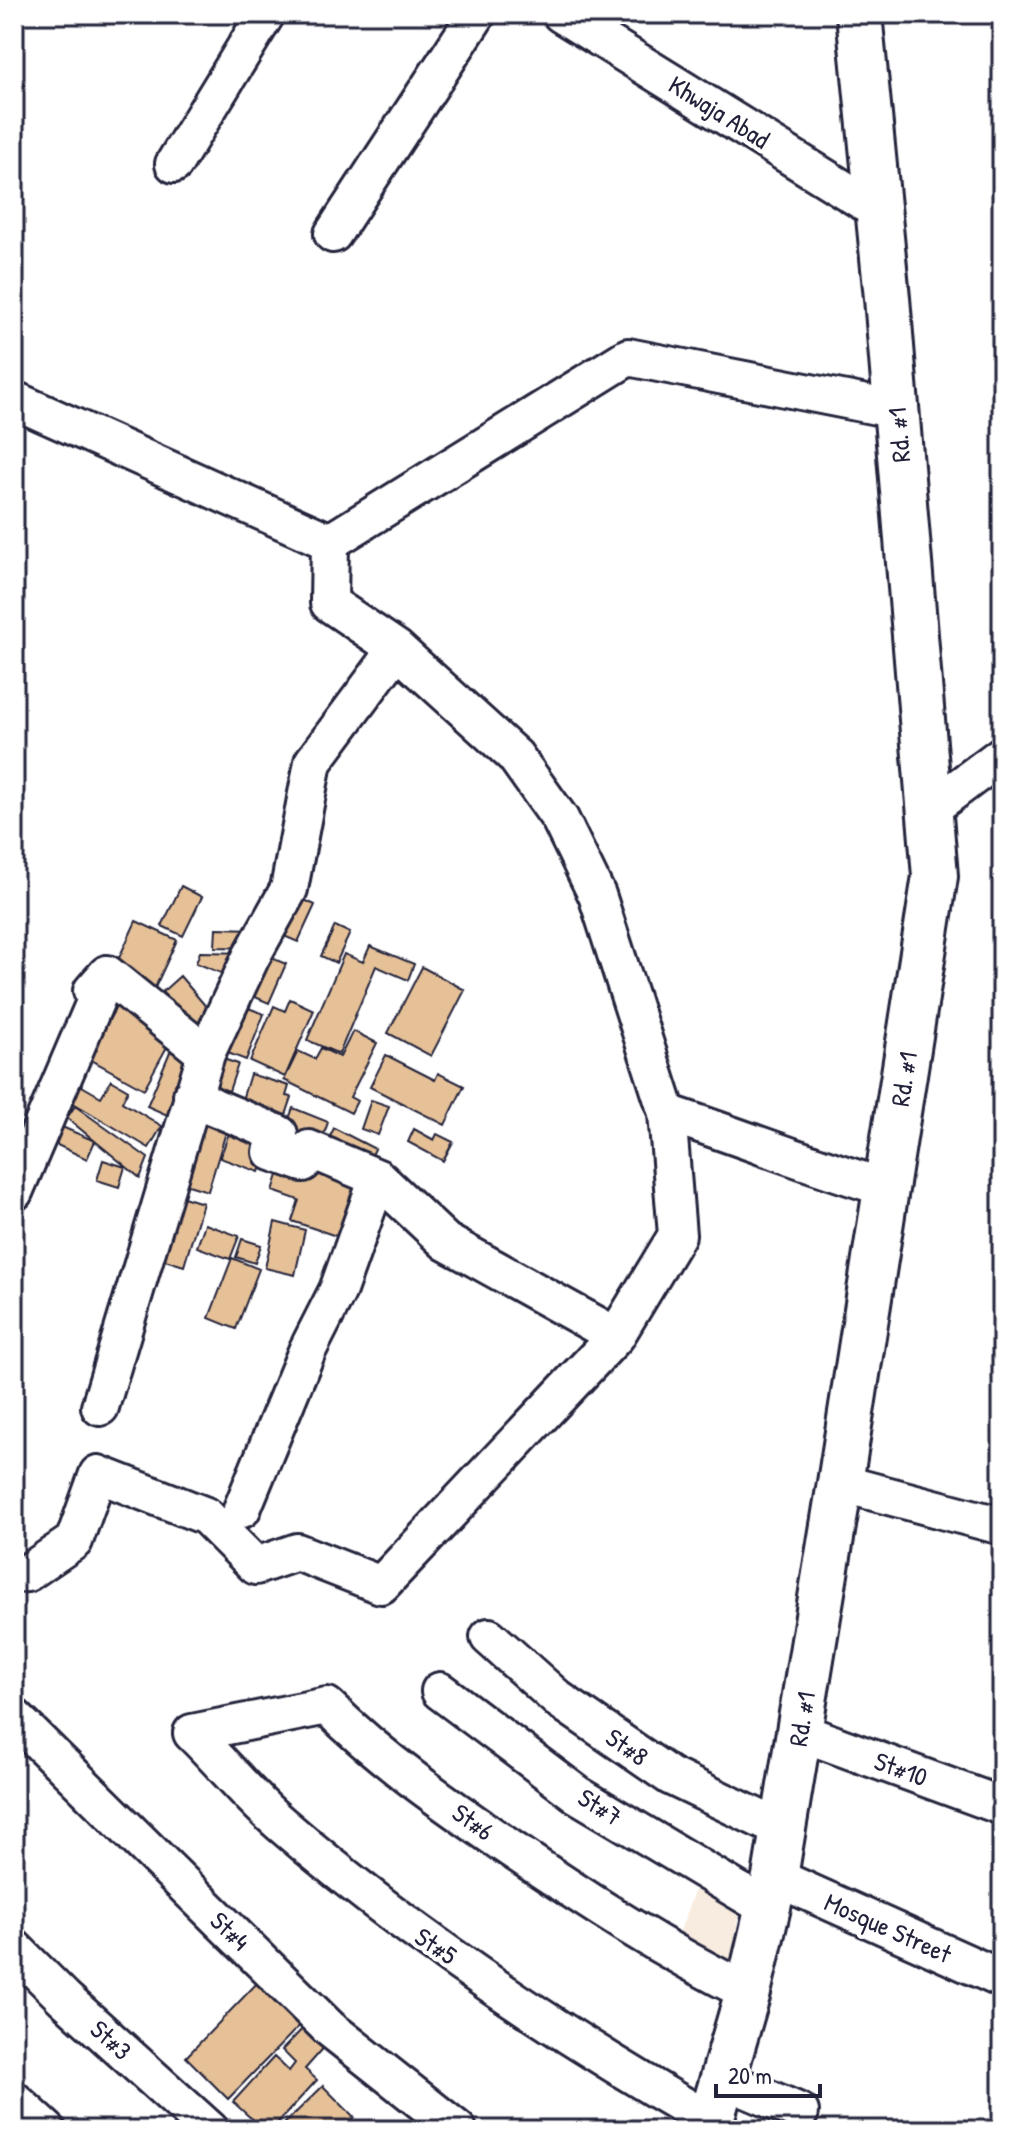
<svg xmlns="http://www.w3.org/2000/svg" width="1016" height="2144" font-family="'Patrick Hand',sans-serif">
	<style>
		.built { fill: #f8ece0 }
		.building { fill: #e6c197; stroke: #22223b; stroke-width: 2 }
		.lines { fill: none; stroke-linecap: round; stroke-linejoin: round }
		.minor-casing { stroke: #22223b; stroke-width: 42 }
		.major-casing { stroke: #22223b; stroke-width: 50 }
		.minor { stroke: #fff; stroke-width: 36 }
		.major { stroke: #fff; stroke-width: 44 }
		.labels { text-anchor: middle; stroke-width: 8; stroke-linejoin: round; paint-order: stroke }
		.street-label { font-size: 26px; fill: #22223b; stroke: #fff }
	</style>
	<rect width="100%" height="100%" fill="#fff"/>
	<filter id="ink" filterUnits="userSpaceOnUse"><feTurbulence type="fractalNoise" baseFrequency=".0125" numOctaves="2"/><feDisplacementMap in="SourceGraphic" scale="16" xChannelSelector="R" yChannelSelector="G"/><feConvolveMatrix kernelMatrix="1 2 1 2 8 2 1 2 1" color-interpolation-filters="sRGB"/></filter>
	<g filter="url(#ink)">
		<path class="built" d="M 698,1880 L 741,1899 L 729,1977 L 675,1945 Z"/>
		<path class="building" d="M 181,886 L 202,897 L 183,936 L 162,926 Z
			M 294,895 L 315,905 L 298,942 L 277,933 Z
			M 136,921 L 177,940 L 153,992 L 112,973 Z
			M 335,926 L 350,933 L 336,963 L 321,956 Z
			M 216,928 L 254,929 L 254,948 L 215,947 Z
			M 370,946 L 414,964 L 408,980 L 376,966 L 339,1054 L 307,1040 L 344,954 L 363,962 Z
			M 255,951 L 286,964 L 269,1003 L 239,990 Z
			M 200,952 L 249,953 L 238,980 L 196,963 Z
			M 422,967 L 465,990 L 431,1056 L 388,1033 Z
			M 180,976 L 219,1022 L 201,1037 L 162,992 Z
			M 121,998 L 164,1022 L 155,1038 L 168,1045 L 144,1089 L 88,1058 Z
			M 290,999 L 314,1010 L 285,1077 L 250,1061 L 274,1006 L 285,1011 Z
			M 230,1001 L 264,1014 L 246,1060 L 212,1047 Z
			M 353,1031 L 377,1043 L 350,1097 L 357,1101 L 351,1113 L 284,1080 L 298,1051 L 315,1059 L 321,1048 L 340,1057 Z
			M 175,1040 L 202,1052 L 174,1118 L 147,1106 Z
			M 211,1055 L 238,1064 L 229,1091 L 201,1082 Z
			M 386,1055 L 435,1080 L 438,1073 L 464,1086 L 445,1125 L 370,1087 Z
			M 250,1074 L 289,1086 L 286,1096 L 292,1097 L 282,1127 L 238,1113 Z
			M 111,1080 L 128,1090 L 122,1102 L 162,1126 L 149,1148 L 70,1101 L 80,1085 L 101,1097 Z
			M 371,1100 L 389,1106 L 378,1135 L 361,1129 Z
			M 75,1106 L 148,1158 L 140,1178 L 67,1118 Z
			M 195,1108 L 230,1119 L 208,1191 L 172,1180 Z
			M 293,1108 L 328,1122 L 320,1146 L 277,1151 Z
			M 232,1125 L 271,1139 L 259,1172 L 220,1158 Z
			M 62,1127 L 95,1141 L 87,1159 L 55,1144 Z
			M 334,1128 L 375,1149 L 365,1169 L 324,1149 Z
			M 414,1129 L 434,1140 L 437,1134 L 453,1142 L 443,1161 L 408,1142 Z
			M 283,1159 L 343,1167 L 362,1189 L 345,1239 L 292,1221 L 299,1200 L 273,1191 Z
			M 103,1160 L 125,1167 L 119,1187 L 97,1180 Z
			M 167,1192 L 203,1203 L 184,1266 L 152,1256 Z
			M 275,1222 L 305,1230 L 295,1275 L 265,1268 Z
			M 205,1224 L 239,1236 L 230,1259 L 197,1247 Z
			M 242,1239 L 261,1245 L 255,1263 L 236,1257 Z
			M 232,1258 L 259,1269 L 236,1329 L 209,1318 Z
			M 261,1979 L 304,2021 L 228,2099 L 186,2057 Z
			M 307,2024 L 328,2043 L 305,2069 L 317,2080 L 271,2130 L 264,2130 L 233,2102 L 274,2057 L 289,2071 L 295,2063 L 282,2050 Z
			M 323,2086 L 354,2117 L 341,2130 L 278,2130 Z"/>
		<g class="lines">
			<g class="minor-casing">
				<path id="minor" d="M 561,14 L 877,210
					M 174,164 L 266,14
					M 333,234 L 477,14
					M 14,400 L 330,542
					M 330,542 L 628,357 L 897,410
					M 930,809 L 1002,755
					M 92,991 L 107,974 L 206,1054
					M 192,1095 L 214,1107 L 279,1134 L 272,1152 L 303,1163 L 309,1149 L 378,1178 L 446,1242 L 616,1336
					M 667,1113 C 741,1137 812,1166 887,1188
					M 14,1192 L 107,974
					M 100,1407 L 206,1054 L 251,957 L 289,889 L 313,762 L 397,649
					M 840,1483 L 1002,1526
					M 242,1509 L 307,1351 L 338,1290 L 378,1178
					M 14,1574 L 27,1573 L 74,1541 L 98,1474 L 206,1516 L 256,1566 L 297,1552 L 381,1585 L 616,1336 L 677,1235 L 667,1113 L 597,895 L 560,819 L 515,756 L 397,649 L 329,603 L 330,542
					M 489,1637 L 558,1699 L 670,1776 L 783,1830
					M 440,1691 L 578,1795 L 769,1909
					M 14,1717 L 329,2028 L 458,2130
					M 800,1732 L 1002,1806
					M 192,1733 C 222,1762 249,1797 281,1824 C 413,1938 559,2034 710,2121
					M 192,1733 L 327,1706 C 383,1761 447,1805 511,1849 C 588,1901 664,1951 748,1992
					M 775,1877 L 1002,1979
					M 14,1948 L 64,1998 L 210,2130
					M 722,2079 L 800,2112
					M 14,2100 L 47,2130"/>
			</g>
			<g class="major-casing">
				<path id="major" d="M 708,2130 L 748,1992 L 775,1877 L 840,1483 L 935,876 L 887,298 L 859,14"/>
			</g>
			<use href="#minor" class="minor"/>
			<use href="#major" class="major"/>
		</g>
	</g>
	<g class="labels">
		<g class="street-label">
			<text transform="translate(719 112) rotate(32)" y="9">Khwaja Abad</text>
			<text transform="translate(899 435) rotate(-95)" y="9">Rd. #1</text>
			<text transform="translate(904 1079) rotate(-81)" y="9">Rd. #1</text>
			<text transform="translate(802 1719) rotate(-81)" y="9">Rd. #1</text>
			<text transform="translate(627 1747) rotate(35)" y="9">St#8</text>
			<text transform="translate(901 1769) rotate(20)" y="9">St#10</text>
			<text transform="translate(600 1807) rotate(32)" y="9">St#7</text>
			<text transform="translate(473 1822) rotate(35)" y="9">St#6</text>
			<text transform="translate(888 1928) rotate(24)" y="9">Mosque Street</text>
			<text transform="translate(230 1931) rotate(44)" y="9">St#4</text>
			<text transform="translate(436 1946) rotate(34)" y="9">St#5</text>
			<text transform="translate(111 2040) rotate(42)" y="9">St#3</text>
		</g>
	</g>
	<rect width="1016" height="2144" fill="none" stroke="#fff" stroke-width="48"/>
	<rect x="24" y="24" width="968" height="2096" fill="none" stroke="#22223b" stroke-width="3" filter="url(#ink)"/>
	<path d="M716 2084v12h104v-12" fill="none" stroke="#22223b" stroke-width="4"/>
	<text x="728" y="2084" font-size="24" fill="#22223b" stroke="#ffffff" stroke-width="6" paint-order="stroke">20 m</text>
</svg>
